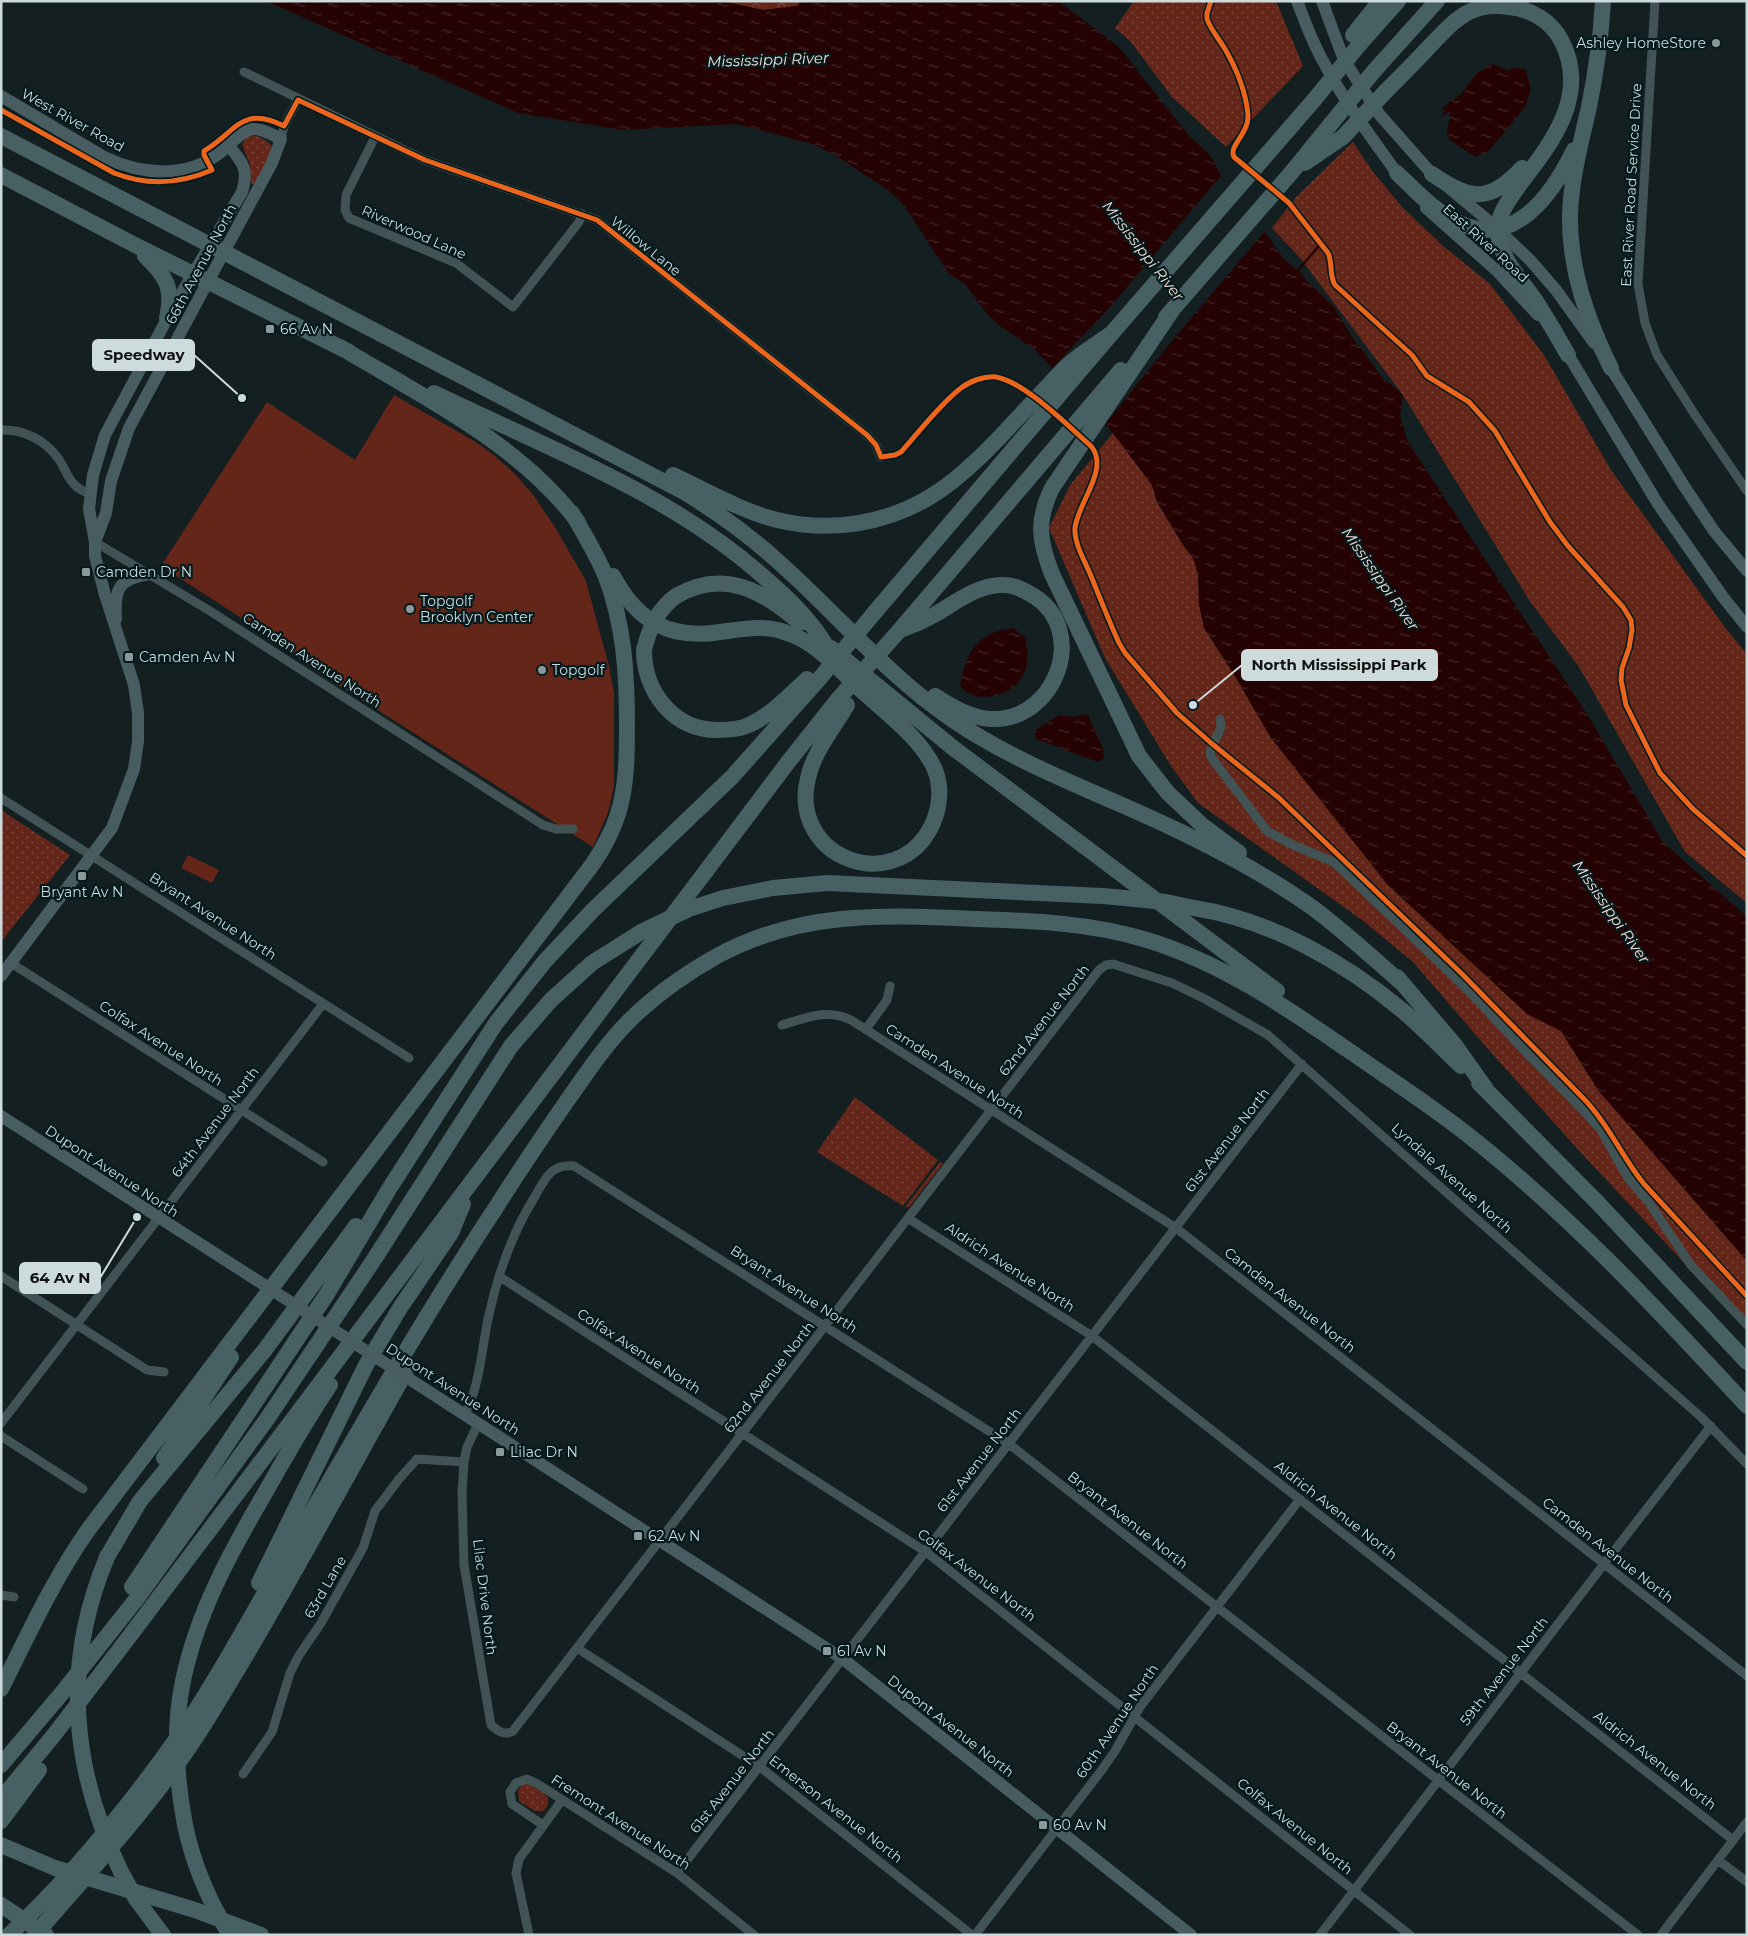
<svg xmlns="http://www.w3.org/2000/svg" width="1748" height="1936" font-family="Montserrat,sans-serif">
	<style>
		.grass { fill: url(#grass-dots) }
		.forest { fill: url(#forest-crowns) }
		.garden { fill: #632619 }
		.water { fill: url(#water-ripples) }
		.pier { fill: #131f21 }
		.lines { fill: none; stroke-linecap: round; stroke-linejoin: round }
		.stream { stroke: #260303; stroke-width: 2.5 }
		.street { stroke: #425355; stroke-width: 9 }
		.secondary { stroke: #485d61; stroke-width: 12 }
		.highway { stroke: #466064; stroke-width: 16 }
		.secondary-bridge { stroke: #485d61; stroke-width: 12 }
		.highway-bridge { stroke: #466064; stroke-width: 16 }
		.cycleway-casing { stroke: #041a1d; stroke-width: 8 }
		.cycleway { stroke: #eb651d; stroke-width: 5 }
		.poi-dot { fill: #8c999b; stroke: #041a1d; stroke-width: 2 }
		.labels { text-anchor: middle; stroke-width: 4.5; stroke-linejoin: round; paint-order: stroke }
		.poi-label { font-size: 14px; fill: #cddbdd; stroke: #041a1d; text-anchor: start }
		.street-label { font-size: 14px; fill: #cddbdd; stroke: #041a1d }
		.water-label { font-size: 15px; font-style: italic; fill: #f6dbd5; stroke: #041a1d }
		.leader { fill: none; stroke: #cddbdd; stroke-width: 2 }
		.callout-dot { fill: #cddbdd; stroke: #041a1d; stroke-width: 2 }
		.callout { fill: #cddbdd; stroke: #cddbdd; stroke-width: 2 }
		.callout-label { font-size: 15px; text-anchor: middle; font-weight: bold; fill: #111 }
	</style>
	<defs>
		<pattern id="grass-dots" width="8" height="8" patternUnits="userSpaceOnUse" patternTransform="scale(1.25)"><rect width="8" height="8" fill="#632619"/><path d="M2 2h.1M6 6h.1" fill="none" stroke="#78453a" stroke-width="1.8" stroke-linecap="round"/></pattern>
		<pattern id="forest-crowns" width="20" height="18" patternUnits="userSpaceOnUse" patternTransform="scale(1.25)"><rect width="20" height="18" fill="#632619"/><path d="M2 6a3 3 0 1 1 6 0M12 15a3 3 0 1 1 6 0" fill="none" stroke="#78453a"/></pattern>
		<pattern id="water-ripples" width="26" height="14" patternUnits="userSpaceOnUse" patternTransform="scale(1.25)"><rect width="26" height="14" fill="#260303"/><path d="M2 4q2-2 4 0t4 0M15 11q2-2 4 0t4 0" fill="none" stroke="#442727"/></pattern>
	</defs>
	<rect width="100%" height="100%" fill="#131f21"/>
	<path class="grass" d="M 1134,1 L 1276,1 L 1303,66 L 1226,147 L 1172,97 L 1131,42 L 1115,28 Z
		M 251,135 C 259,136 270,141 273,149 L 255,185 L 251,183 L 250,164 L 242,145 L 246,138 Z
		M 1353,142 L 1373,172 L 1403,208 L 1442,245 L 1490,284 L 1544,355 L 1611,470 L 1727,630 L 1747,654 L 1747,903 L 1685,852 L 1579,667 L 1529,600 L 1403,395 L 1301,259 L 1272,228 L 1296,197 Z
		M 1113,433 L 1152,485 L 1157,502 L 1183,545 L 1193,558 L 1198,574 L 1199,604 L 1204,628 L 1233,673 L 1387,884 L 1527,1014 L 1561,1031 L 1598,1090 L 1747,1261 L 1747,1330 L 1583,1155 L 1488,1049 L 1413,962 L 1362,920 L 1198,803 L 1171,766 L 1105,658 L 1049,528 L 1070,485 Z
		M 1,810 L 70,855 L 1,942 Z
		M 855,1097 L 938,1160 L 903,1206 L 817,1152 Z
		M 940,1162 L 943,1164 L 909,1207 L 905,1207 Z
		M 528,1783 L 546,1795 C 550,1802 548,1807 543,1811 L 535,1811 L 519,1801 L 518,1790 L 521,1786 Z"/>
	<path class="forest" d="M 722,1 L 801,1 L 797,6 L 763,10 Z"/>
	<path class="garden" d="M 394,395 L 474,441 L 494,455 L 516,475 L 534,496 L 555,527 L 586,581 L 609,666 L 614,693 L 614,786 L 608,813 L 593,847 L 318,672 L 269,636 L 161,566 L 267,402 L 355,460 Z
		M 188,855 L 219,870 L 212,883 L 181,868 Z"/>
	<path class="water" d="M 266,1 L 722,1 L 763,10 L 797,6 L 801,1 L 1058,1 L 1119,47 L 1190,137 L 1210,155 L 1236,202 L 1250,210 L 1283,258 L 1301,273 L 1307,281 L 1334,307 L 1354,340 L 1364,352 L 1381,376 L 1403,395 L 1400,416 L 1408,442 L 1587,714 L 1663,842 L 1747,917 L 1747,1261 L 1598,1090 L 1561,1031 L 1527,1014 L 1387,884 L 1271,738 L 1233,673 L 1204,628 L 1199,604 L 1198,574 L 1193,558 L 1183,545 L 1157,502 L 1152,485 L 1113,433 L 1034,349 L 1001,327 L 988,315 L 965,284 L 949,274 L 903,204 L 888,190 L 833,154 L 812,144 L 736,124 L 623,130 L 518,113 Z
		M 1493,64 L 1507,70 L 1519,67 L 1526,70 L 1531,90 L 1525,107 L 1493,146 L 1487,152 L 1475,157 L 1450,140 L 1447,135 L 1450,112 L 1441,109 L 1461,94 L 1477,73 Z
		M 1013,628 L 1025,637 C 1028,651 1030,666 1021,679 C 1010,697 973,705 960,686 C 966,652 977,632 1013,628 Z
		M 1083,714 L 1088,715 L 1103,749 L 1104,758 L 1098,762 L 1036,739 L 1034,731 L 1059,715 L 1076,717 Z"/>
	<path class="pier" d="M 1224,172 L 1238,200 L 1252,208 L 1266,230 L 1176,336 L 1103,427 L 1050,370 L 1111,306 Z"/>
	<g class="lines">
		<path class="stream" d="M 1444,114 L 1447,111
			M 1298,270 L 1318,247"/>
		<path class="street" d="M 1655,1 L 1638,284 L 1645,323 L 1657,355 L 1695,415 L 1747,491
			M 244,72 L 425,160 L 597,220 L 867,435 L 876,445 L 881,457
			M 375,137 L 346,195 L 345,210 L 349,218 L 456,263 L 513,307 L 579,222 L 582,214
			M 281,139 L 284,126 L 298,100
			M 1,430 C 23,429 45,440 58,458 C 69,474 68,486 90,494
			M 95,542 L 210,611 L 543,825 L 556,829 L 573,829
			M 1220,719 C 1225,735 1207,741 1211,757 L 1267,831 L 1293,845 L 1334,862 L 1467,989 L 1521,1047 L 1582,1109 L 1601,1130 L 1628,1178 L 1648,1201 L 1690,1264 L 1747,1325
			M 1,798 L 409,1058
			M 11,963 L 323,1162
			M 782,1025 C 806,1018 827,1008 851,1020 L 1176,1228 L 1747,1676
			M 866,1029 L 887,1000 L 890,986
			M 909,1219 L 1092,1336 L 1733,1840
			M 1,1276 L 147,1370 L 164,1372
			M 500,1277 L 926,1552 L 1410,1935
			M 464,1415 C 479,1391 482,1348 488,1319 C 497,1277 511,1235 534,1198 C 545,1180 549,1164 574,1166 L 1009,1444 L 1429,1773 L 1638,1935
			M 1,1423 L 323,1004
			M 478,1424 L 467,1447 L 464,1462 L 462,1493 L 464,1565 L 491,1725 C 498,1731 504,1736 513,1731 L 1099,970 L 1106,965 L 1113,964 L 1172,983 L 1205,999 L 1268,1035 L 1701,1417 L 1747,1464
			M 1,1436 L 83,1489
			M 1,1595 L 14,1597
			M 577,1648 L 760,1767 L 972,1935
			M 243,1774 L 272,1732 L 290,1673 L 298,1657 L 321,1623 L 363,1548 L 375,1511 L 399,1479 L 417,1459 L 464,1462
			M 543,1825 L 512,1804 L 510,1792 L 516,1783 L 527,1779 L 536,1783 L 677,1873 L 754,1935
			M 1718,1860 L 1747,1882
			M 677,1873 L 1302,1064
			M 529,1935 L 516,1873 L 519,1859 L 562,1800
			M 975,1935 L 1101,1771 L 1115,1751 L 1140,1707 L 1300,1499
			M 1320,1935 L 1604,1564 L 1711,1426
			M 1661,1935 L 1747,1822"/>
		<path class="secondary" d="M 1297,1 C 1305,21 1312,42 1323,61 C 1345,103 1374,141 1402,180
			M 1322,1 L 1344,60 L 1379,114 L 1432,174 L 1490,222 L 1530,260 L 1556,290 L 1594,343
			M 1,96 L 104,157 C 141,175 187,179 221,152 C 230,145 241,131 252,129 C 262,128 273,135 281,139 L 272,163 L 129,428 L 111,481 L 106,513 L 95,542
			M 1426,208 L 1496,270 L 1538,315
			M 1564,348 L 1658,504 L 1723,597 L 1747,627
			M 1607,362 L 1684,486 L 1714,531 L 1747,571
			M 116,619 C 114,588 119,579 149,574
			M 1,976 L 112,828 L 134,769 L 138,741 L 138,713 L 134,685 L 105,595 L 95,556 L 95,542 L 89,509 L 93,475 L 105,435 L 175,304 L 242,192 C 249,169 243,163 229,146
			M 1,1116 L 244,1272
			M 431,1393 L 843,1659 L 1191,1935"/>
		<path class="highway" d="M 1603,1 C 1601,37 1596,72 1589,107 C 1581,142 1571,179 1570,215 C 1569,269 1587,320 1611,368
			M 1353,35 L 1380,1
			M 1359,45 L 1398,1
			M 1374,71 L 1437,1
			M 1386,91 C 1401,76 1415,62 1429,47 C 1441,35 1453,20 1469,12 C 1481,6 1496,5 1509,7 C 1531,9 1551,21 1561,40 C 1590,94 1552,143 1520,184 C 1511,197 1497,214 1498,231 C 1500,261 1524,282 1539,306 C 1549,322 1559,339 1568,355
			M 1,136 L 684,492 C 720,514 753,538 783,566 C 840,617 889,677 953,720 C 1023,768 1111,797 1187,835 C 1230,856 1274,880 1313,908 C 1345,932 1374,959 1404,985
			M 1305,163 L 1343,137
			M 1397,173 C 1416,191 1435,212 1459,223 C 1515,249 1553,193 1574,150
			M 1432,174 C 1470,200 1489,204 1522,168
			M 1,175 L 135,245 L 349,352
			M 145,256 C 166,276 174,288 167,318
			M 1173,309 L 1052,488 C 1036,521 1039,541 1052,574 L 1139,756 L 1168,793 L 1203,826 L 1239,853
			M 1166,317 L 1291,173 L 1330,125
			M 340,347 C 423,397 519,443 578,522
			M 434,393 C 547,448 670,493 765,578 C 788,598 807,616 824,642
			M 673,475 C 707,491 741,511 777,520 C 830,533 887,524 933,495 C 966,475 1001,436 1027,408 C 1041,394 1054,378 1069,364 C 1082,353 1098,343 1112,333
			M 613,576 C 637,621 669,640 720,632 C 743,629 765,624 787,633 C 796,636 804,640 811,645 C 829,657 845,675 861,690 C 885,712 923,740 935,770 C 942,787 940,808 932,825 C 897,898 788,859 808,778 C 814,751 833,729 847,705
			M 676,596 C 724,568 763,591 800,623
			M 875,612 L 1112,333 L 1314,100
			M 903,629 C 914,625 925,620 934,615 C 955,603 978,584 1004,585 C 1014,585 1024,590 1032,595 C 1090,629 1056,722 991,719 C 971,718 952,707 935,696
			M 899,631 L 1121,370
			M 831,648 L 952,747 L 1277,991
			M 644,650 C 644,692 674,731 719,730 C 729,730 740,729 749,725 C 771,715 790,695 807,679
			M 706,871 L 789,761 L 839,698
			M 1194,908 C 1271,920 1344,962 1403,1011 C 1423,1028 1442,1048 1461,1066
			M 1397,977 L 1454,1044 L 1486,1089
			M 1479,1083 L 1597,1202 L 1747,1362
			M 164,1458 L 231,1357
			M 107,1557 L 140,1501 L 264,1351 L 356,1226
			M 259,1583 L 366,1365 L 400,1308 L 451,1233 L 463,1204
			M 132,1587 L 327,1294 L 389,1189 L 496,1023 L 545,961 L 594,909 L 732,777 L 820,678
			M 183,1681 C 197,1613 230,1553 265,1493 C 286,1456 306,1420 330,1385
			M 1,1689 C 28,1635 53,1580 88,1530 L 592,865 C 603,849 612,833 618,814 C 627,785 627,754 627,724 C 627,673 624,625 606,577 C 597,555 584,534 572,513
			M 1,1765 L 62,1693 L 138,1597 L 267,1419 L 373,1261 L 511,1046 L 551,1000 L 592,963 L 641,932 L 689,909 L 723,898 L 773,888 L 827,883 L 1103,896
			M 1,1799 L 54,1735 L 129,1637 L 616,990
			M 1,1821 L 39,1770
			M 185,1825 C 193,1864 209,1901 230,1935
			M 121,1872 L 136,1899 L 163,1935
			M 9,1935 C 72,1876 133,1801 182,1731 C 221,1674 253,1612 288,1553 C 355,1437 421,1321 495,1209 C 519,1171 544,1134 569,1098 C 588,1071 606,1044 629,1021 C 655,995 685,974 717,956 C 802,910 886,915 978,919 C 1036,921 1091,923 1147,940 C 1222,963 1284,1006 1348,1050 C 1388,1078 1430,1105 1468,1135 C 1570,1215 1658,1310 1747,1406
			M 35,1935 C 94,1866 157,1800 205,1723 C 276,1609 339,1490 405,1373"/>
		<path class="secondary-bridge" d="M 244,1272 L 431,1393"/>
		<path class="highway-bridge" d="M 1314,100 L 1359,45
			M 1330,125 L 1374,71
			M 1343,137 L 1386,91
			M 644,650 C 649,628 658,609 676,596
			M 820,678 L 875,612
			M 839,698 L 899,631
			M 1103,896 L 1166,902 L 1194,908
			M 616,990 L 706,871
			M 107,1557 C 62,1665 71,1768 121,1872
			M 183,1681 C 173,1729 176,1778 185,1825
			M 1,1845 L 55,1868 L 195,1910 L 261,1935
			M 1,1905 L 46,1935"/>
		<g class="cycleway-casing">
			<path id="cycleway" d="M 1211,1 L 1207,13 L 1207,19 C 1211,30 1219,39 1225,49 C 1236,68 1246,93 1248,115 C 1249,134 1228,146 1234,157 L 1289,203 L 1328,253 C 1333,264 1329,275 1335,285 L 1412,355 L 1427,376 L 1469,402 L 1495,431 L 1550,522 L 1568,546 L 1623,607 L 1631,620 L 1632,630 L 1629,648 L 1622,668 L 1621,680 L 1626,705 L 1660,773 L 1693,809 L 1747,856
				M 1,110 L 114,173 C 147,186 180,184 212,170 L 204,155 L 204,151 C 236,133 241,104 284,126 L 298,100 L 425,160 L 597,220 L 867,435 L 876,445 L 881,457 L 895,455 L 901,452 C 919,432 940,404 961,388 C 970,381 984,376 996,377 C 1025,382 1068,426 1091,446 C 1110,469 1078,502 1075,528 C 1074,544 1085,561 1091,576 C 1100,598 1109,621 1119,643 L 1125,653 L 1177,713 L 1211,743 L 1279,798 L 1462,974 L 1585,1100 C 1609,1125 1622,1157 1644,1184 L 1747,1296"/>
		</g>
		<use href="#cycleway" class="cycleway"/>
	</g>
	<g class="poi-dot">
		<circle cx="1716" cy="43" r="5"/>
		<rect x="265" y="324" width="10" height="10" rx="2.5"/>
		<rect x="81" y="567" width="10" height="10" rx="2.5"/>
		<circle cx="410" cy="609" r="5"/>
		<rect x="124" y="652" width="10" height="10" rx="2.5"/>
		<circle cx="542" cy="670" r="5"/>
		<rect x="77" y="871" width="10" height="10" rx="2.5"/>
		<rect x="495" y="1447" width="10" height="10" rx="2.5"/>
		<rect x="633" y="1531" width="10" height="10" rx="2.5"/>
		<rect x="822" y="1646" width="10" height="10" rx="2.5"/>
		<rect x="1038" y="1820" width="10" height="10" rx="2.5"/>
	</g>
	<g class="labels">
		<g class="poi-label">
			<text x="1706" y="48" text-anchor="end">Ashley HomeStore</text>
			<text x="280" y="334">66 Av N</text>
			<text x="96" y="577">Camden Dr N</text>
			<text x="420" y="606">Topgolf<tspan x="420" dy="16">Brooklyn Center</tspan></text>
			<text x="139" y="662">Camden Av N</text>
			<text x="552" y="675">Topgolf</text>
			<text x="82" y="897" text-anchor="middle">Bryant Av N</text>
			<text x="510" y="1457">Lilac Dr N</text>
			<text x="648" y="1541">62 Av N</text>
			<text x="837" y="1656">61 Av N</text>
			<text x="1053" y="1830">60 Av N</text>
		</g>
		<g class="street-label">
			<text transform="translate(73 120) rotate(29)" y="5">West River Road</text>
			<text transform="translate(1631 185) rotate(-87)" y="5">East River Road Service Drive</text>
			<text transform="translate(414 232) rotate(24)" y="5">Riverwood Lane</text>
			<text transform="translate(1486 243) rotate(42)" y="5">East River Road</text>
			<text transform="translate(646 246) rotate(39)" y="5">Willow Lane</text>
			<text transform="translate(201 264) rotate(-62)" y="5">66th Avenue North</text>
			<text transform="translate(312 660) rotate(33)" y="5">Camden Avenue North</text>
			<text transform="translate(213 916) rotate(33)" y="5">Bryant Avenue North</text>
			<text transform="translate(1044 1020) rotate(-52)" y="5">62nd Avenue North</text>
			<text transform="translate(161 1043) rotate(33)" y="5">Colfax Avenue North</text>
			<text transform="translate(955 1071) rotate(33)" y="5">Camden Avenue North</text>
			<text transform="translate(215 1122) rotate(-53)" y="5">64th Avenue North</text>
			<text transform="translate(1227 1140) rotate(-52)" y="5">61st Avenue North</text>
			<text transform="translate(112 1171) rotate(33)" y="5">Dupont Avenue North</text>
			<text transform="translate(1452 1178) rotate(42)" y="5">Lyndale Avenue North</text>
			<text transform="translate(1010 1267) rotate(33)" y="5">Aldrich Avenue North</text>
			<text transform="translate(794 1289) rotate(33)" y="5">Bryant Avenue North</text>
			<text transform="translate(1290 1300) rotate(38)" y="5">Camden Avenue North</text>
			<text transform="translate(639 1351) rotate(33)" y="5">Colfax Avenue North</text>
			<text transform="translate(769 1377) rotate(-52)" y="5">62nd Avenue North</text>
			<text transform="translate(453 1389) rotate(33)" y="5">Dupont Avenue North</text>
			<text transform="translate(979 1460) rotate(-52)" y="5">61st Avenue North</text>
			<text transform="translate(1336 1510) rotate(38)" y="5">Aldrich Avenue North</text>
			<text transform="translate(1128 1520) rotate(38)" y="5">Bryant Avenue North</text>
			<text transform="translate(1608 1550) rotate(38)" y="5">Camden Avenue North</text>
			<text transform="translate(977 1575) rotate(37)" y="5">Colfax Avenue North</text>
			<text transform="translate(325 1587) rotate(-60)" y="5">63rd Lane</text>
			<text transform="translate(485 1597) rotate(83)" y="5">Lilac Drive North</text>
			<text transform="translate(1504 1671) rotate(-52)" y="5">59th Avenue North</text>
			<text transform="translate(1117 1721) rotate(-56)" y="5">60th Avenue North</text>
			<text transform="translate(951 1726) rotate(38)" y="5">Dupont Avenue North</text>
			<text transform="translate(1655 1760) rotate(38)" y="5">Aldrich Avenue North</text>
			<text transform="translate(1447 1770) rotate(38)" y="5">Bryant Avenue North</text>
			<text transform="translate(732 1781) rotate(-52)" y="5">61st Avenue North</text>
			<text transform="translate(836 1809) rotate(38)" y="5">Emerson Avenue North</text>
			<text transform="translate(621 1822) rotate(33)" y="5">Fremont Avenue North</text>
			<text transform="translate(1295 1826) rotate(39)" y="5">Colfax Avenue North</text>
		</g>
		<g class="water-label">
			<text transform="translate(768 60) rotate(-2)" y="5">Mississippi River</text>
			<text transform="translate(1143 251) rotate(52)" y="5">Mississippi River</text>
			<text transform="translate(1380 579) rotate(55)" y="5">Mississippi River</text>
			<text transform="translate(1611 912) rotate(55)" y="5">Mississippi River</text>
		</g>
	</g>
	<path class="leader" d="M242 398L194 355M1193 705L1242 665M137 1217L100 1278"/>
	<g class="callout-dot">
		<circle cx="242" cy="398" r="5"/>
		<circle cx="1193" cy="705" r="5"/>
		<circle cx="137" cy="1217" r="5"/>
	</g>
	<g class="callout">
		<rect x="93" y="340" width="101" height="30" rx="5"/>
		<rect x="1242" y="650" width="195" height="30" rx="5"/>
		<rect x="20" y="1263" width="80" height="30" rx="5"/>
	</g>
	<g class="callout-label">
		<text x="144" y="360">Speedway</text>
		<text x="1339" y="670">North Mississippi Park</text>
		<text x="60" y="1283">64 Av N</text>
	</g>
	<rect width="1748" height="1936" fill="none" stroke="#cddbdd" stroke-width="5"/>
</svg>
